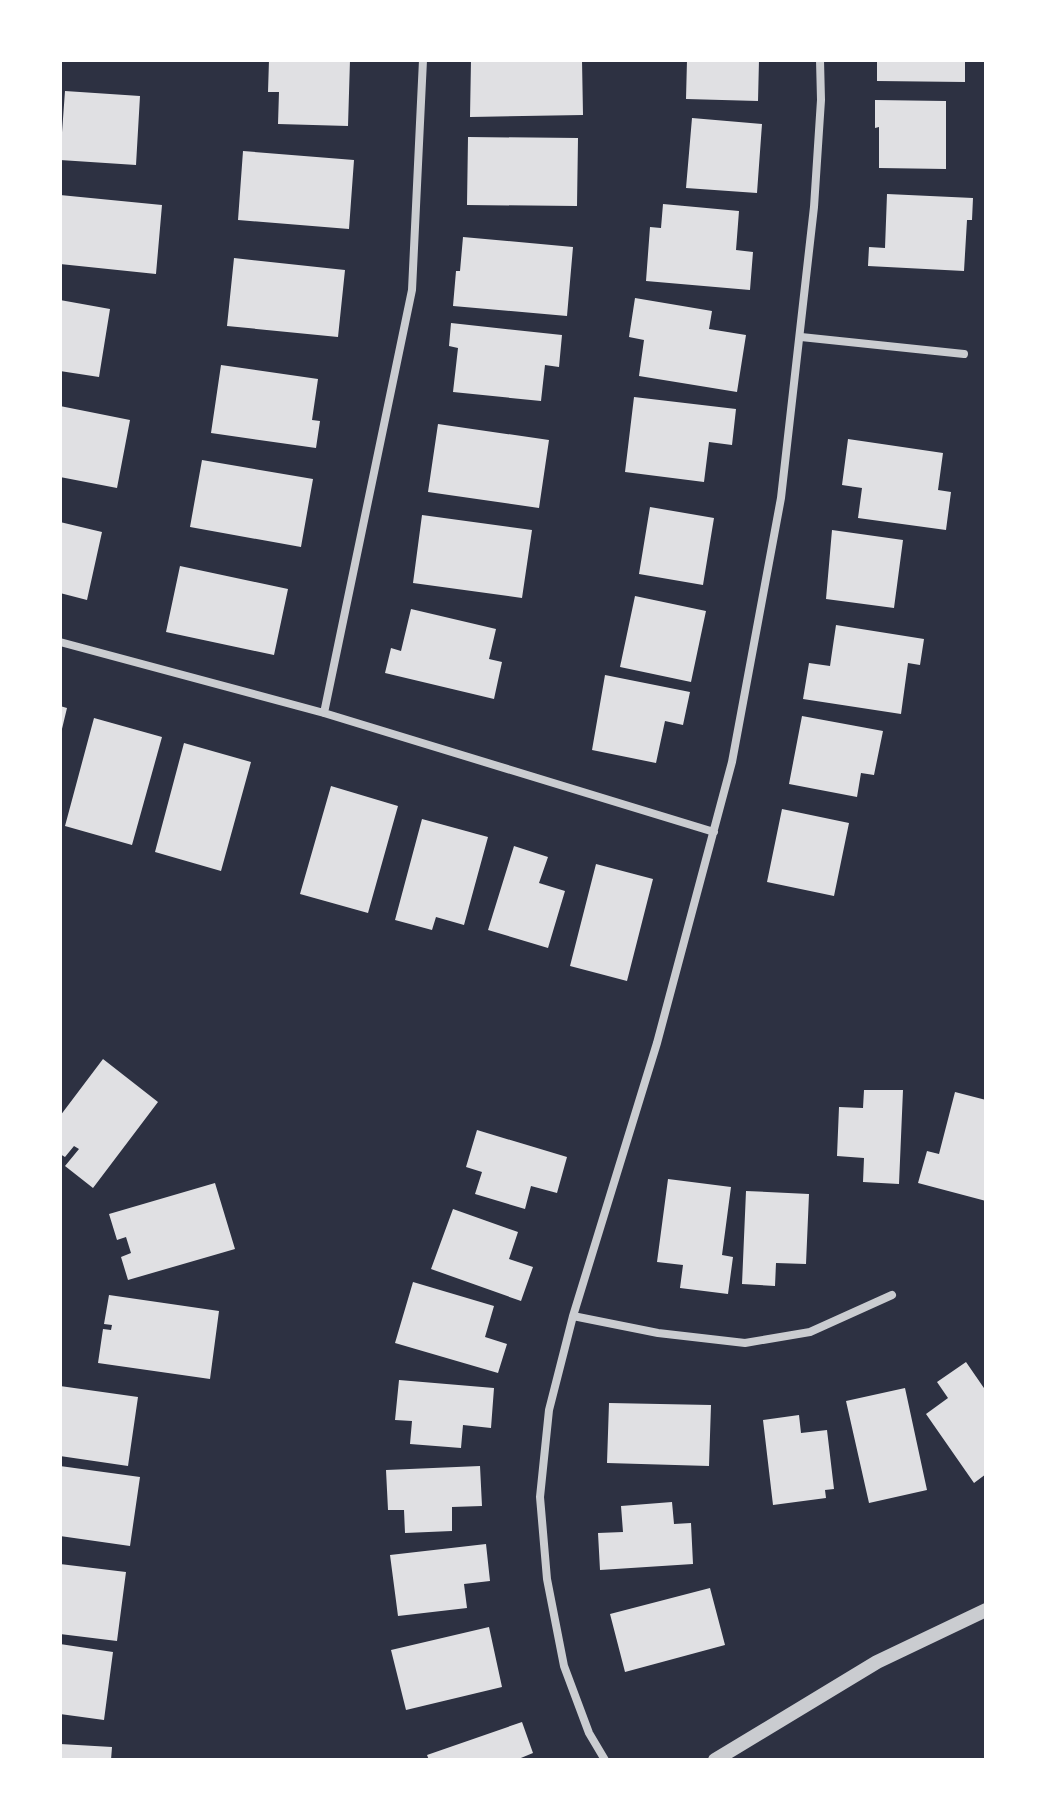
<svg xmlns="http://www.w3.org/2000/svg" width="1046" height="1820" font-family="Overpass,sans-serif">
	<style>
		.building { fill: #e0e0e3 }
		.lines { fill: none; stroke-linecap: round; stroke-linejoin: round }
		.minor { stroke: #caccd0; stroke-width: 8 }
		.tertiary { stroke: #caccd0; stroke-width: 14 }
	</style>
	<rect width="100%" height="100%" fill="#2d3142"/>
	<path class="building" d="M 269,60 L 350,60 L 348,126 L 278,124 L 279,92 L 268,92 Z
		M 471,60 L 582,60 L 583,115 L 470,117 Z
		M 687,60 L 759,60 L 758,101 L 686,99 Z
		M 877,60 L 965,60 L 965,82 L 877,81 Z
		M 65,91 L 140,96 L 136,165 L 60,160 Z
		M 875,100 L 946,101 L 946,169 L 879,168 L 879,127 L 875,128 Z
		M 692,118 L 762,124 L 757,193 L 686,188 Z
		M 468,137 L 578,138 L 577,206 L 467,205 Z
		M 243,151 L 354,160 L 349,229 L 238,220 Z
		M 887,194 L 973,198 L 972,220 L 967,220 L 964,271 L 868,266 L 869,247 L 885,248 Z
		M 60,195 L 162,205 L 156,274 L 60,264 Z
		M 663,204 L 739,211 L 736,250 L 753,252 L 750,290 L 646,281 L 650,227 L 661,228 Z
		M 463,237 L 573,247 L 567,316 L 453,306 L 456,271 L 460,271 Z
		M 234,258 L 345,270 L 338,337 L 227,326 Z
		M 635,298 L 712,311 L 709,329 L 746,335 L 737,392 L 639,376 L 644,340 L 629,337 Z
		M 60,300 L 110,309 L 99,377 L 60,371 Z
		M 451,323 L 562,335 L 559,367 L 545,365 L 541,401 L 453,392 L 458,348 L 449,346 Z
		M 221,365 L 318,379 L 312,420 L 320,421 L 316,448 L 211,433 Z
		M 634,397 L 736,409 L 732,445 L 709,442 L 704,482 L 625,472 Z
		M 60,406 L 130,420 L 117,488 L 60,477 Z
		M 438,424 L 549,440 L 539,508 L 428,492 Z
		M 848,439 L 943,453 L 938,490 L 951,492 L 946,530 L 858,518 L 862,488 L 842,485 Z
		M 202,460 L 313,479 L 301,547 L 190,527 Z
		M 650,507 L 714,518 L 703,585 L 639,574 Z
		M 422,515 L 532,530 L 522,598 L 413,583 Z
		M 60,522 L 102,532 L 87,600 L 60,593 Z
		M 832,530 L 903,540 L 894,608 L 826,599 Z
		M 180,566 L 288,589 L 274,655 L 166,632 Z
		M 635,596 L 706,611 L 691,682 L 620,667 Z
		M 411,609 L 496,629 L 489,659 L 502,662 L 494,699 L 385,673 L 391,648 L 401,651 Z
		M 836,625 L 924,639 L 920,665 L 908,663 L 901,714 L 803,699 L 809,663 L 830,666 Z
		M 605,675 L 690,692 L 683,725 L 665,721 L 656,763 L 592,750 Z
		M 60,706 L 67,708 L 61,733 L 60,733 Z
		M 802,716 L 883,731 L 874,775 L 861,773 L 857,797 L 789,784 Z
		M 94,718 L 162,737 L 132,845 L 65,826 Z
		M 184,743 L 251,762 L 221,871 L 155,852 Z
		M 331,786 L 398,806 L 368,913 L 300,894 Z
		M 782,809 L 849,823 L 834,896 L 767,882 Z
		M 422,819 L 488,837 L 464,925 L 436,917 L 432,930 L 395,920 Z
		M 514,846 L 548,857 L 539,883 L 565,891 L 548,948 L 488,930 Z
		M 596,864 L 653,879 L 627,981 L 570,966 Z
		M 103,1059 L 158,1102 L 93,1188 L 65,1166 L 79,1149 L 74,1146 L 65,1157 L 60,1154 L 60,1116 Z
		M 864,1090 L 903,1090 L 899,1184 L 863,1182 L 864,1158 L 837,1156 L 839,1107 L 863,1108 Z
		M 955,1092 L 986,1100 L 986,1201 L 918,1183 L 927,1151 L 939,1154 Z
		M 477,1130 L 567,1157 L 557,1193 L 531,1186 L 525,1209 L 475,1194 L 482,1172 L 466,1167 Z
		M 668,1179 L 731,1187 L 722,1255 L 733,1257 L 728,1294 L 680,1288 L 683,1265 L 657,1262 Z
		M 215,1183 L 235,1249 L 128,1280 L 121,1257 L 131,1253 L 126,1237 L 117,1240 L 109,1214 Z
		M 746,1191 L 809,1194 L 806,1264 L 776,1263 L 775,1286 L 742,1284 Z
		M 453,1209 L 518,1232 L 509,1259 L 533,1267 L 521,1301 L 431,1269 Z
		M 413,1282 L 494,1306 L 485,1337 L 507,1344 L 498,1373 L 395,1343 Z
		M 109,1295 L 219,1311 L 210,1379 L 98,1363 L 103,1329 L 111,1330 L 112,1325 L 104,1324 Z
		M 966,1362 L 986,1391 L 986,1474 L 974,1483 L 926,1414 L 948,1398 L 937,1382 Z
		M 399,1380 L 494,1388 L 491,1428 L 463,1425 L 461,1448 L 410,1444 L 412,1421 L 395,1420 Z
		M 60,1386 L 138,1397 L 128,1466 L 60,1456 Z
		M 905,1388 L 927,1490 L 869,1503 L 846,1401 Z
		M 609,1403 L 711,1405 L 709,1466 L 607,1463 Z
		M 799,1415 L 801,1433 L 827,1430 L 834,1489 L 825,1490 L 826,1498 L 773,1505 L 763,1420 Z
		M 60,1466 L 140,1477 L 130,1546 L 60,1536 Z
		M 480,1466 L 482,1506 L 452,1507 L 452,1531 L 405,1533 L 404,1510 L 388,1510 L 386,1470 Z
		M 672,1502 L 674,1524 L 691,1523 L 693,1564 L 600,1570 L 598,1533 L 623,1532 L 621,1506 Z
		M 486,1544 L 490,1581 L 464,1584 L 467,1608 L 398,1616 L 390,1555 Z
		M 60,1564 L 126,1572 L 117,1641 L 60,1634 Z
		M 710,1588 L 725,1645 L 625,1672 L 610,1614 Z
		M 489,1627 L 502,1687 L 406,1710 L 391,1650 Z
		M 60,1644 L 113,1652 L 104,1720 L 60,1714 Z
		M 522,1722 L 533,1753 L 516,1760 L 429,1760 L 427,1755 Z
		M 60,1744 L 112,1747 L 111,1760 L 60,1760 Z"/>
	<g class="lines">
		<path class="minor" d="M 801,337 L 964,354
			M 60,642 L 324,713 L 714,832
			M 324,713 L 412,290 L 423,60
			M 573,1316 L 658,1333 L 745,1343 L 810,1332 L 892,1295
			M 605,1760 L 589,1733 L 564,1666 L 547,1579 L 540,1497 L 549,1410 L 573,1316 L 657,1043 L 732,762 L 781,498 L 814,207 L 821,100 L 820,60"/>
		<path class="tertiary" d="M 715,1760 L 877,1662 L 986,1610"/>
	</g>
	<rect width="1046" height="1820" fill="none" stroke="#ffffff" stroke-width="124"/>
</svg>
